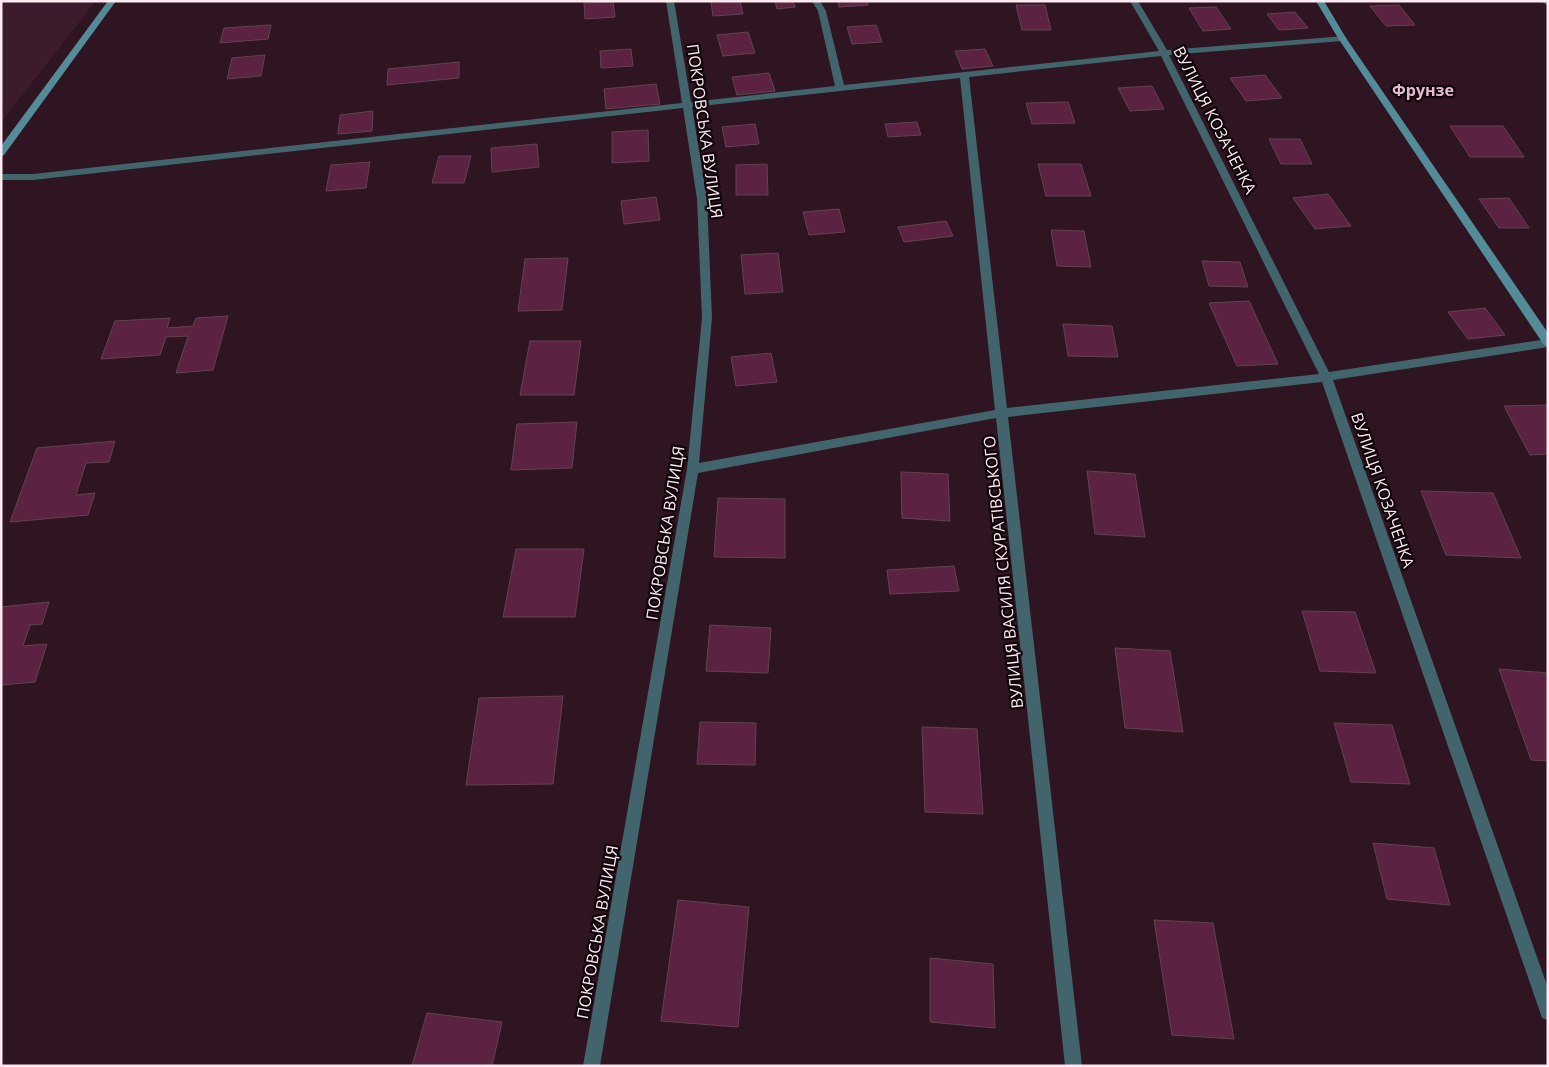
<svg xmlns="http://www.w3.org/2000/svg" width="1549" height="1067" font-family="'Open Sans',sans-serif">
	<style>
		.built { fill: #3c1b2c }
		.building { fill: #5b2241; stroke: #634352 }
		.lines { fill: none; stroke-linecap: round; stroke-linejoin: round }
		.street { fill: #42646c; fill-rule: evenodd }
		.secondary { fill: #538c98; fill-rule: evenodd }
		.labels { text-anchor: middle; stroke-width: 4.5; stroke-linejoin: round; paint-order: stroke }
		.far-quarter-label { font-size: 16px; font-weight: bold; fill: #e2bccd; stroke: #10050a }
		.street-label { font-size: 16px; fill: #fde9f2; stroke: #10050a }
	</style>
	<rect width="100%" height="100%" fill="#2f1422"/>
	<path class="built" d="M 1,1 L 96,1 L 1,122 Z"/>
	<path class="building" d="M 711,1 L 740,1 L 743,14 L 713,16 Z
		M 775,1 L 793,1 L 795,7 L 777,9 Z
		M 838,1 L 867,1 L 868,5 L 839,7 Z
		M 613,2 L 615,17 L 585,19 L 584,3 Z
		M 1016,5 L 1045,5 L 1051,30 L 1022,30 Z
		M 1399,5 L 1415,25 L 1386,26 L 1370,6 Z
		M 1216,7 L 1231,29 L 1203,31 L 1189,8 Z
		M 1295,12 L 1308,28 L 1279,30 L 1267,14 Z
		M 271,25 L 268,39 L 220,43 L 224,28 Z
		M 876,25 L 882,42 L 852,44 L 847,27 Z
		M 748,32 L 755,53 L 723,56 L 717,35 Z
		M 631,49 L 633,66 L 601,68 L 600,51 Z
		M 985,49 L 993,66 L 962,69 L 955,51 Z
		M 265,55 L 261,76 L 227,79 L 232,58 Z
		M 459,62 L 459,78 L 387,85 L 388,69 Z
		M 769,73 L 775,91 L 737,95 L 732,77 Z
		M 1265,75 L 1282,98 L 1246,101 L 1230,78 Z
		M 656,84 L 660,104 L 606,109 L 604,89 Z
		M 1152,86 L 1164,109 L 1130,111 L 1118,88 Z
		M 1068,102 L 1075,123 L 1032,124 L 1026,103 Z
		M 373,111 L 372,131 L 338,134 L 340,115 Z
		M 917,122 L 921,135 L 888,137 L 885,124 Z
		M 755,124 L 759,144 L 726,147 L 722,127 Z
		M 1450,126 L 1503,126 L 1524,157 L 1470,157 Z
		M 648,130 L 649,161 L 612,163 L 612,132 Z
		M 1269,139 L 1300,139 L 1312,164 L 1281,164 Z
		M 537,144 L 539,167 L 492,172 L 491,148 Z
		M 439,156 L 471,156 L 464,183 L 432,183 Z
		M 370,162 L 366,188 L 326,191 L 331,165 Z
		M 767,164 L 768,195 L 736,195 L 736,165 Z
		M 1038,164 L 1081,164 L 1091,196 L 1046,196 Z
		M 1328,194 L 1351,226 L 1315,229 L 1293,198 Z
		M 656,197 L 660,220 L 624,224 L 621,201 Z
		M 1509,198 L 1529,228 L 1499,228 L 1479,199 Z
		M 839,209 L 845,232 L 809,235 L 803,212 Z
		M 946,221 L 953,236 L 904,242 L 898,227 Z
		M 1051,230 L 1084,231 L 1091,267 L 1057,266 Z
		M 778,253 L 783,292 L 745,294 L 741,255 Z
		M 568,258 L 562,310 L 518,311 L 525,259 Z
		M 1202,261 L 1240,262 L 1248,287 L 1209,286 Z
		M 1249,301 L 1278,364 L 1237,366 L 1209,303 Z
		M 1485,308 L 1505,335 L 1468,339 L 1448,312 Z
		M 228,316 L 213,370 L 176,373 L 188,336 L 166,337 L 160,355 L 101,359 L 115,321 L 170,318 L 167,328 L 193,326 L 196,318 Z
		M 1063,324 L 1112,326 L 1118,357 L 1068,356 Z
		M 530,341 L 581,341 L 574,395 L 520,395 Z
		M 771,353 L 777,382 L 736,386 L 731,357 Z
		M 1548,405 L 1548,454 L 1530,455 L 1504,406 Z
		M 577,422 L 572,468 L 511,470 L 517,424 Z
		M 115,441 L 109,462 L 86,463 L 76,495 L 95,493 L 88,515 L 10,522 L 37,448 Z
		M 1087,471 L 1135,474 L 1145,537 L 1095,534 Z
		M 901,472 L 948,474 L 950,521 L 902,518 Z
		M 1421,491 L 1493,493 L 1521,558 L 1446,555 Z
		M 718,498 L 785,499 L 785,558 L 714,557 Z
		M 516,549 L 584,549 L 575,617 L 503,617 Z
		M 954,566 L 959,591 L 890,594 L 887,570 Z
		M 49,602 L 42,624 L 30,625 L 23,646 L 47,644 L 35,682 L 1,685 L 1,607 Z
		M 1302,611 L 1355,612 L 1376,673 L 1320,671 Z
		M 710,625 L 771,628 L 768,673 L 706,671 Z
		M 1115,648 L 1170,651 L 1183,732 L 1125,728 Z
		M 1499,669 L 1548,673 L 1548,761 L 1531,760 Z
		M 563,696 L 553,784 L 466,785 L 479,698 Z
		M 700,722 L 756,723 L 755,765 L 697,764 Z
		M 1334,723 L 1392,725 L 1410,784 L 1351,782 Z
		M 922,727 L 977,729 L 983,814 L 925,812 Z
		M 1373,843 L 1434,848 L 1450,905 L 1387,899 Z
		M 678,900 L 749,907 L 738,1027 L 661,1021 Z
		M 1154,920 L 1213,923 L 1234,1039 L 1172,1035 Z
		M 930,958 L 993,964 L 995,1028 L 930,1022 Z
		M 427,1013 L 502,1022 L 492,1066 L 412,1066 Z"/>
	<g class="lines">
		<path class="street" d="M 666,1 L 674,1 L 691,102 L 835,86 L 818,11 L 812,1 L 820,1 L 826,11 L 844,85 L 1159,51 L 1130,1 L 1138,1 L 1167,50 L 1345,36 L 1346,38 L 1342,41 L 1169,55 L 1329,372 L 1548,339 L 1548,347 L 1333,380 L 1548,988 L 1548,1020 L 1542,1018 L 1540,1012 L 1322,382 L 1008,417 L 1082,1066 L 1065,1066 L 996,418 L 698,473 L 600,1066 L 583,1066 L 687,469 L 702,318 L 697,199 L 683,108 L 33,180 L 1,180 L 1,174 L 33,174 L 682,103 ZM 1161,56 L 1319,374 L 1007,408 L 969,77 ZM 960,78 L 995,410 L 699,463 L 712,318 L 707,199 L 692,107 Z
			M 1541,1 L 1548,1 L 1548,6 Z"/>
		<path class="secondary" d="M 108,1 L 116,1 L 4,155 L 1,156 L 1,146 Z
			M 1316,1 L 1324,1 L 1346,38 L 1548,333 L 1548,346 L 1544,345 L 1338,38 Z"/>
	</g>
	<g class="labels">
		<g class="far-quarter-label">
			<text x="1423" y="96">Фрунзе</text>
		</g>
		<g class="street-label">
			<text transform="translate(1215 120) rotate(63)" y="6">ВУЛИЦЯ КОЗАЧЕНКА</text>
			<text transform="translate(705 131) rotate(82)" y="6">ПОКРОВСЬКА ВУЛИЦЯ</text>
			<text transform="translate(1383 490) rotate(71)" y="6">ВУЛИЦЯ КОЗАЧЕНКА</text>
			<text transform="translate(665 533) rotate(-81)" y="6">ПОКРОВСЬКА ВУЛИЦЯ</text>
			<text transform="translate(1003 572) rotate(-96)" y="6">ВУЛИЦЯ ВАСИЛЯ СКУРАТІВСЬКОГО</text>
			<text transform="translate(597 932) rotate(-80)" y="6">ПОКРОВСЬКА ВУЛИЦЯ</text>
		</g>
	</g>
	<rect width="1549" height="1067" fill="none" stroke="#fde9f2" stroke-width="5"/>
</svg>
